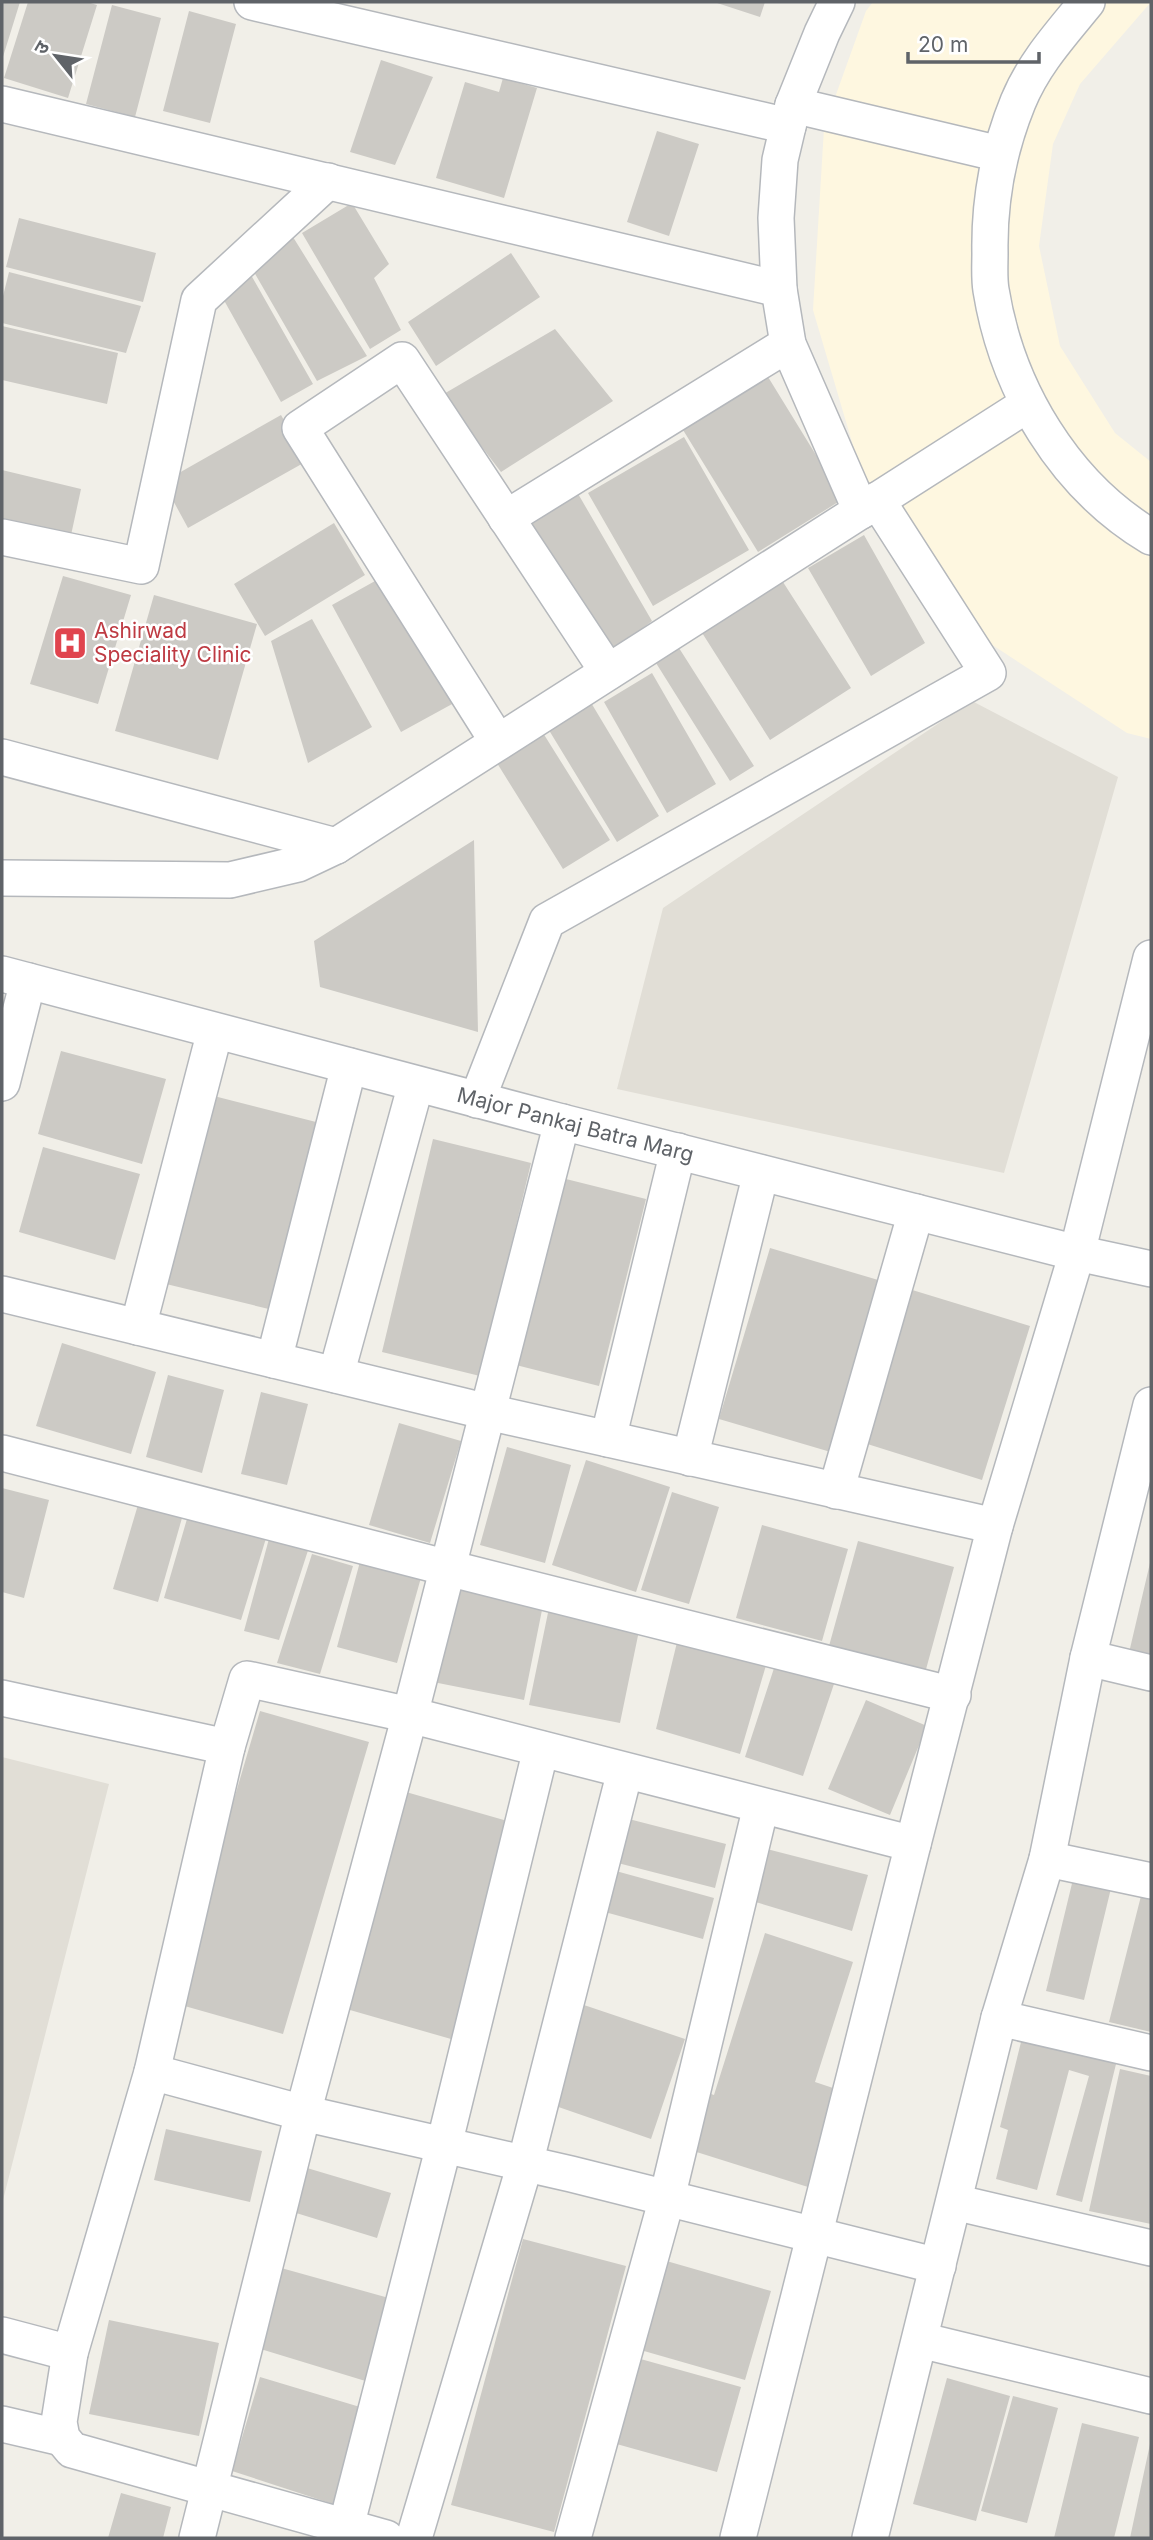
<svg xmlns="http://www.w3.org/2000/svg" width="1153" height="2540" font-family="Inter,'Noto Sans Devanagari',sans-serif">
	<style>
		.commercial { fill: #fef7e0 }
		.education { fill: #e1ded6 }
		.building { fill: #cccac5 }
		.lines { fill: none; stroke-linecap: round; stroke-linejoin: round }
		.minor-casing { stroke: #b5b8bc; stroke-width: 38 }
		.minor { stroke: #fff; stroke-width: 35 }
		.labels { text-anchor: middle; stroke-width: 5; stroke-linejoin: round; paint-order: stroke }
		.health-label { font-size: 21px; fill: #be3a42; stroke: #fff; text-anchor: start }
		.street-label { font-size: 21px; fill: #5f6368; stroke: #fff }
	</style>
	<rect width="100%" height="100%" fill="#f1efe8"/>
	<path class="commercial" d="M 873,2 L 1151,2 L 1080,84 L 1053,144 L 1039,246 L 1060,346 L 1115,433 L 1151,462 L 1151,739 L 1127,733 L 974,633 L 865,486 L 813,310 L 824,128 L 866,11 Z"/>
	<path class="education" d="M 972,701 L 1118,777 L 1004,1173 L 617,1089 L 663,908 Z
		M 2,1757 L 109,1784 L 2,2204 Z"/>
	<path class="building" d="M 2,2 L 20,2 L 2,60 Z
		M 28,2 L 87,2 L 97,5 L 68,98 L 4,78 Z
		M 714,2 L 765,2 L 760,17 Z
		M 112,5 L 161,18 L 135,117 L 86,104 Z
		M 189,11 L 236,24 L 210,123 L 163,111 Z
		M 381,60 L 433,77 L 395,165 L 350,152 Z
		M 503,78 L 537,88 L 504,198 L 436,178 L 465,82 L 499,92 Z
		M 657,131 L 699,144 L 669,236 L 627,222 Z
		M 352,203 L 389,264 L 374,278 L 401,330 L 370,349 L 302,233 Z
		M 19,218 L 156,253 L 143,302 L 6,267 Z
		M 293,237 L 367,356 L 317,381 L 250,265 Z
		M 511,253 L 540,297 L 436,366 L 408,322 Z
		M 247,268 L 313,384 L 281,402 L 216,286 Z
		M 9,272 L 141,306 L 126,353 L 2,323 L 2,300 Z
		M 2,326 L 118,353 L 107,404 L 2,380 Z
		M 555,329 L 613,401 L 501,472 L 442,395 Z
		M 765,372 L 843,499 L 758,552 L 680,425 Z
		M 281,415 L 307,461 L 188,528 L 163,482 Z
		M 684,437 L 749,550 L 653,606 L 588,493 Z
		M 2,470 L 81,489 L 68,549 L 2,534 Z
		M 577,492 L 652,621 L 607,656 L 529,522 Z
		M 334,523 L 365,575 L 265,636 L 234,584 Z
		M 864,535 L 925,643 L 871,676 L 808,568 Z
		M 63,576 L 131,595 L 98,704 L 30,684 Z
		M 384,576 L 454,703 L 401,732 L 332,605 Z
		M 783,582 L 851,688 L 770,740 L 699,628 Z
		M 154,595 L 257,624 L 218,760 L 115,731 Z
		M 312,619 L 372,727 L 308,763 L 271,641 Z
		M 679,648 L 754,766 L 730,781 L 656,663 Z
		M 652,673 L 716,784 L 667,813 L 604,702 Z
		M 587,696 L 659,816 L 617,842 L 544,722 Z
		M 538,725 L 610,840 L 563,869 L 492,755 Z
		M 474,840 L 478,1032 L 320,987 L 314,941 Z
		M 61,1051 L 166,1079 L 142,1164 L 38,1134 Z
		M 210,1095 L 320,1123 L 273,1310 L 162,1283 Z
		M 433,1139 L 531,1163 L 480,1376 L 382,1352 Z
		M 43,1147 L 140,1174 L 115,1260 L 19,1232 Z
		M 558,1177 L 646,1199 L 599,1386 L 512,1364 Z
		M 770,1248 L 885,1282 L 834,1453 L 719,1419 Z
		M 909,1289 L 1030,1326 L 982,1480 L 861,1442 Z
		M 62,1343 L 156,1372 L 131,1454 L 36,1426 Z
		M 168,1375 L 224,1390 L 202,1473 L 146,1457 Z
		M 261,1392 L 308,1404 L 287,1485 L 241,1474 Z
		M 399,1423 L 461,1441 L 430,1543 L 369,1525 Z
		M 507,1447 L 571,1465 L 545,1563 L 480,1545 Z
		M 586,1460 L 670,1487 L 636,1592 L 552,1565 Z
		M 2,1488 L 49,1500 L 24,1598 L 2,1592 Z
		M 672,1492 L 719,1507 L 689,1604 L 641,1590 Z
		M 140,1498 L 184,1511 L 158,1602 L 113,1589 Z
		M 189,1512 L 267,1535 L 241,1620 L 164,1598 Z
		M 273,1524 L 313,1535 L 279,1640 L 244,1631 Z
		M 762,1525 L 848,1549 L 822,1641 L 736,1618 Z
		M 858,1541 L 954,1567 L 925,1673 L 829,1646 Z
		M 312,1554 L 353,1566 L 320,1674 L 277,1663 Z
		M 361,1558 L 422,1574 L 397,1663 L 337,1647 Z
		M 1150,1563 L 1151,1563 L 1151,1663 L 1128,1657 Z
		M 449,1581 L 544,1600 L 524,1700 L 428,1681 Z
		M 550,1603 L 641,1621 L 620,1723 L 529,1705 Z
		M 679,1634 L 769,1655 L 740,1754 L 656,1729 Z
		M 776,1662 L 835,1681 L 803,1776 L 745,1757 Z
		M 866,1700 L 927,1726 L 890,1815 L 828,1789 Z
		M 260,1711 L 369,1742 L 283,2034 L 174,2003 Z
		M 406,1792 L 514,1823 L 451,2039 L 343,2008 Z
		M 621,1817 L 726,1844 L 715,1888 L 610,1861 Z
		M 763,1848 L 868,1875 L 852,1931 L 749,1900 Z
		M 605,1868 L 714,1898 L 703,1939 L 594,1909 Z
		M 1075,1871 L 1113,1880 L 1084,2000 L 1046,1991 Z
		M 1141,1896 L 1151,1898 L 1151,2032 L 1109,2022 Z
		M 765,1933 L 853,1962 L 815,2082 L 839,2090 L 808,2187 L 687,2149 L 705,2092 L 714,2095 Z
		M 578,2003 L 685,2039 L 651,2139 L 544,2102 Z
		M 1022,2038 L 1117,2060 L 1082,2202 L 1056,2195 L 1089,2076 L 1069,2070 L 1037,2190 L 996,2179 L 1008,2130 L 1000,2127 Z
		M 1120,2069 L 1151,2076 L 1151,2224 L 1089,2211 Z
		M 166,2129 L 262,2151 L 250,2202 L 154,2180 Z
		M 307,2168 L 391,2193 L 377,2238 L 293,2212 Z
		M 523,2239 L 626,2266 L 554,2532 L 451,2505 Z
		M 663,2260 L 771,2291 L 745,2380 L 637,2349 Z
		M 274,2266 L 396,2300 L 372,2383 L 251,2346 Z
		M 109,2320 L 219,2343 L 199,2436 L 89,2414 Z
		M 637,2358 L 741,2387 L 717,2472 L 613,2443 Z
		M 260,2377 L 370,2410 L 339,2506 L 232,2471 Z
		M 947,2378 L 1010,2396 L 976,2521 L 913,2504 Z
		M 1013,2396 L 1058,2408 L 1027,2523 L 981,2511 Z
		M 1082,2423 L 1139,2437 L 1114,2538 L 1054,2538 Z
		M 1150,2444 L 1151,2538 L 1130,2538 Z
		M 121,2493 L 171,2507 L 163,2538 L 108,2538 Z"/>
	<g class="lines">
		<g class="minor-casing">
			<g id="minor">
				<path d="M 252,2 L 788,126"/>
				<path d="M 837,2 L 822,33 L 793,105 L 780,160 L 776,218 L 779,289 L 788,344 L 861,511"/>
				<path d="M 1087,2 C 1061,34 1034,63 1018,102 C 998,151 989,200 990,253 C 990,265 989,278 991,290 C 1007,389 1064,485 1151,537"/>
				<path d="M 2,104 L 779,289"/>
				<path d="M 793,105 L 1000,154"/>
				<path d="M 506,518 L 788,344"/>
				<path d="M 2,537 L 141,566 L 199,300 L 328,181"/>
				<path d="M 498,742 L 300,428 L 402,360 L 608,672"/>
				<path d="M 2,757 L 336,846"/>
				<path d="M 2,878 L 230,880 L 298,864 L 336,846 L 1028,404"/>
				<path id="s1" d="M 2,974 L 562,1122 L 1077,1253 L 1151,1269"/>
				<path d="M 2,1083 L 28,981"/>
				<path d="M 477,1100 L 547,921 L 988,673 L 877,500"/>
				<path d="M 2,1294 L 488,1412 L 995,1526"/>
				<path d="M 138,1327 L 215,1031"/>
				<path d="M 274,1360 L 349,1066"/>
				<path d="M 336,1375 L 416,1084"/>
				<path d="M 608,1439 L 678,1151"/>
				<path d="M 2,1453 L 448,1568 L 953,1695"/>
				<path d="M 690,1458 L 761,1173"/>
				<path d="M 836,1491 L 916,1212"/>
				<path d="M 1088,1658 L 1151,1673"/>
				<path d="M 2,1698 L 227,1747 L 152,2072 L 70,2353 L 2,2335"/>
				<path d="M 227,1747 L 247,1679 L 410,1715 L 913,1844"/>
				<path d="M 1047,1859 L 1151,1881"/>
				<path d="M 999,2018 L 1151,2053"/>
				<path d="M 152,2072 L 303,2113 L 571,2174 L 938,2266"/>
				<path d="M 954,2202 L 1151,2248"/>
				<path d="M 920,2340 L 1151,2396"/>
				<path d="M 70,2353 L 59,2422 L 62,2438 L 72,2450 L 386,2538"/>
				<path d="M 2,2424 L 62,2438"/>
				<path d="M 346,2527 L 444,2145 L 541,1749"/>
				<path d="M 197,2538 L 303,2113 L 410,1715 L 562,1122"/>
				<path d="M 414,2538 L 525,2164 L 625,1771"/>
				<path d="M 573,2538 L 667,2198 L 761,1806"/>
				<path d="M 738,2538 L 913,1844 L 995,1526 L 1077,1253 L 1151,958"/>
				<path d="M 870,2538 L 999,2018 L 1047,1859 L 1088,1658 L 1151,1405"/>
			</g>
		</g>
		<use href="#minor" class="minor"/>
	</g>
	<defs>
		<g id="hospital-square" transform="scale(1.75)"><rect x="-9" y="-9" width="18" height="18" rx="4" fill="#e0444e" stroke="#fff"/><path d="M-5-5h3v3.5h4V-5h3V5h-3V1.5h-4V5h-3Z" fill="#fff"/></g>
	</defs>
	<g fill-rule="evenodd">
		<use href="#hospital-square" x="70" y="643"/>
	</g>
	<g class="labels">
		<g class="health-label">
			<text x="94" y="638">Ashirwad<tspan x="94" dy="24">Speciality Clinic</tspan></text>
		</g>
		<g class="street-label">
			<text dy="7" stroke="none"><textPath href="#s1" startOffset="593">Major Pankaj Batra Marg</textPath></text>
		</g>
	</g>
	<rect width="1153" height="2540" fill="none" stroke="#5f6368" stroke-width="7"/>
	<g transform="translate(56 56) rotate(300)" stroke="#ffffff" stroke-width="5" paint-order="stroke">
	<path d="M0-5L12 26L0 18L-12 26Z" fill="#5f6368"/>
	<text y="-10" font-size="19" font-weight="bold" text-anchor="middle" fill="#5f6368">उ</text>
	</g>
	<path d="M908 52v10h131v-10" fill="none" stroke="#5f6368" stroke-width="3.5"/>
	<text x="918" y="52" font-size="21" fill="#5f6368" stroke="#ffffff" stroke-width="5" paint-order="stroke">20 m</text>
</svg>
